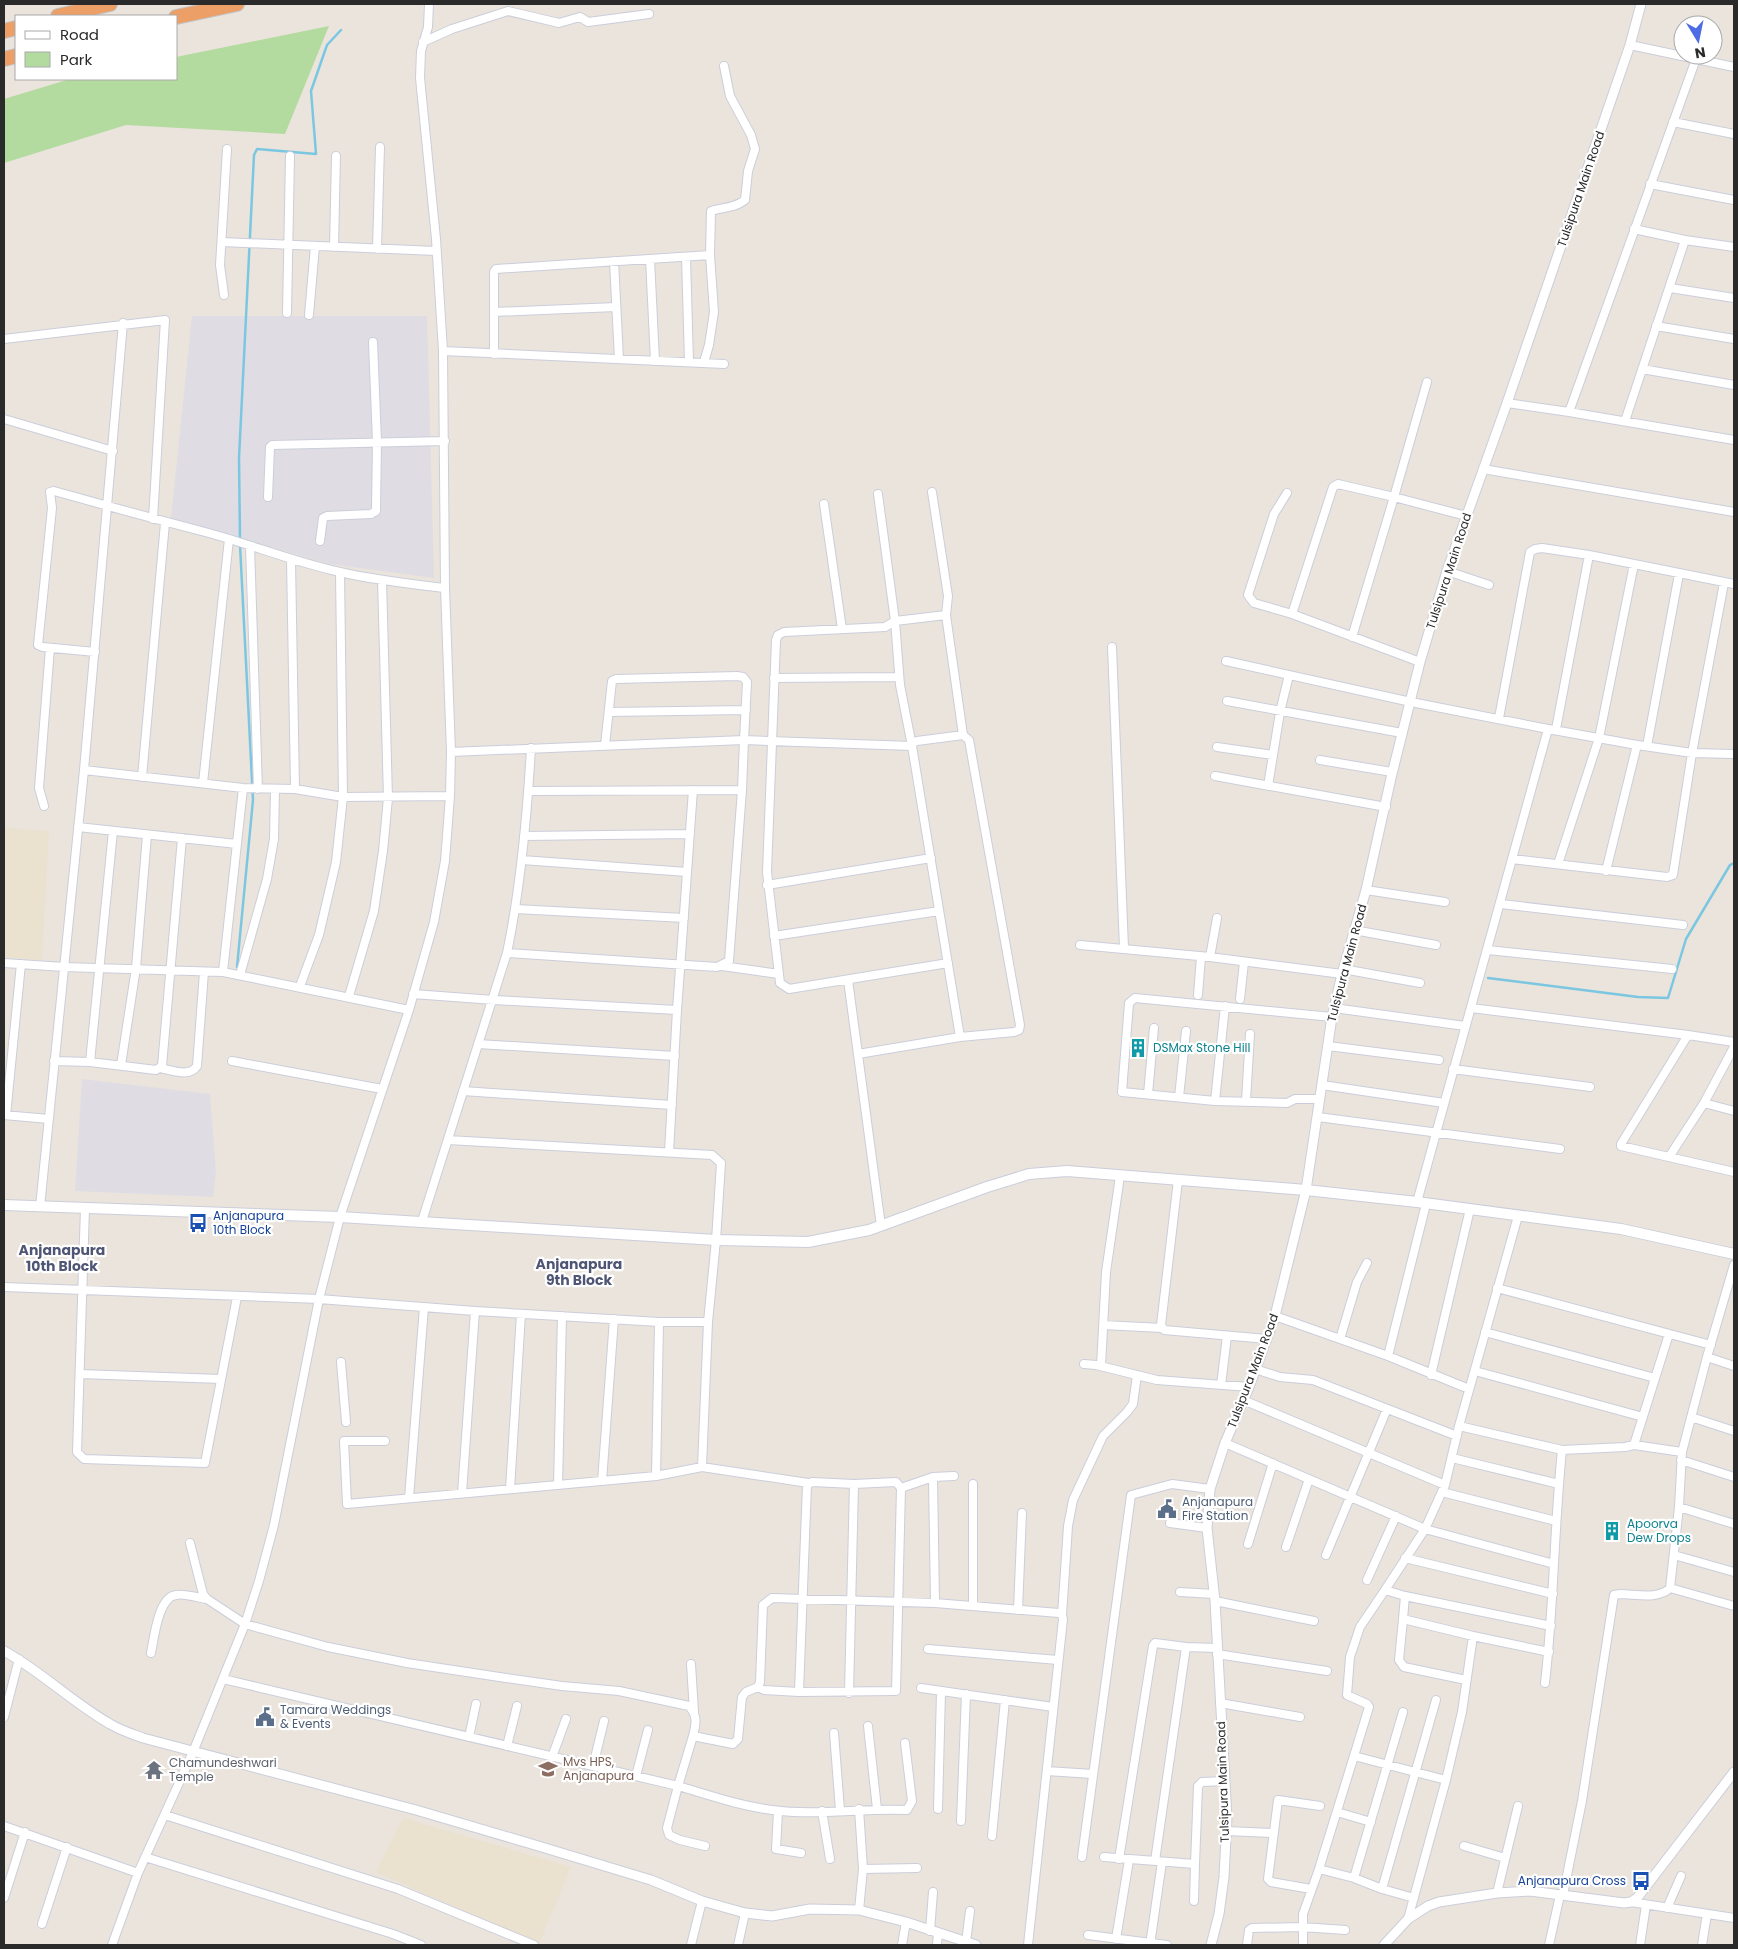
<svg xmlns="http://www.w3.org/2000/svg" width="1738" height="1949" font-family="Poppins,sans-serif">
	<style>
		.industrial { fill: #dfdde3 }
		.education { fill: #eae1ce }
		.green { fill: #b4db9f }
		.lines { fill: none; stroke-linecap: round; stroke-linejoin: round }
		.stream { stroke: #7bc7e1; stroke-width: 2.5 }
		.minor-casing { stroke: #cbceda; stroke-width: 10 }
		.tertiary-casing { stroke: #cbceda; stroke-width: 11 }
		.secondary-casing { stroke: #cbceda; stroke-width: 12 }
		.motorway-casing { stroke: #c3c3c3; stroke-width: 16 }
		.minor { stroke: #fff; stroke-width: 8 }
		.tertiary { stroke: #fff; stroke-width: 9 }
		.secondary { stroke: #fff; stroke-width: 10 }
		.motorway { stroke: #ec9f66; stroke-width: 14 }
		.labels { text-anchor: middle; stroke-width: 4.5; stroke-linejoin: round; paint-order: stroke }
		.street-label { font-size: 12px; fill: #2a2a2a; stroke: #fff }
		.culture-label { font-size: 12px; fill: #0d838f; stroke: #fff; text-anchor: start }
		.transit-label { font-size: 12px; fill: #164399; stroke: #fff; text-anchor: start }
		.service-label { font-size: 12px; fill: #4e5e75; stroke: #fff; text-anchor: start }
		.education-label { font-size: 12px; fill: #785e54; stroke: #fff; text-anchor: start }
		.worship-label { font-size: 12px; fill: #5b616d; stroke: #fff; text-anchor: start }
		.neighbourhood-label { font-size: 14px; font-weight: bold; fill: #4f5675; stroke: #fff }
	</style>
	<rect width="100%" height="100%" fill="#eae4dd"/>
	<path class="industrial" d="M 192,316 L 427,316 L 434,578 L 330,564 L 171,518 Z
		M 82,1079 L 210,1094 L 216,1172 L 213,1197 L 75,1191 Z"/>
	<path class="education" d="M 4,828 L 49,831 L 42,960 L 4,957 Z
		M 403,1818 L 571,1867 L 539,1944 L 376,1872 Z"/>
	<path class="green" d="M 329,26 L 285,134 L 126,125 L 4,163 L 4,99 L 70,79 L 176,79 L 176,57 Z"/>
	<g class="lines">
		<path class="stream" d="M 240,539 L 239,458 L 254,155 L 257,149 L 316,154 L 311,91 L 327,45 L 341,30
			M 237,967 L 253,800 L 240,545
			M 1488,978 L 1638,997 L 1668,998 L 1686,939 L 1730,865 L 1734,863"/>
		<g class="minor-casing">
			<path id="minor" d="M 423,42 L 452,29 L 508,11 L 559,23 L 580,17 L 588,22 L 649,14
				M 1630,45 L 1734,67
				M 1673,122 L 1734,134
				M 1650,184 L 1734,200
				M 1685,240 L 1734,247
				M 222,242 L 436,251
				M 334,247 L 336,156
				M 377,249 L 380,147
				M 686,257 L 689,362
				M 650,259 L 655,361
				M 614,261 L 619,359
				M 1670,288 L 1734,298
				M 224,295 L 220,265 L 227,149
				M 494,312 L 616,307
				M 287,313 L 290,156
				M 309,315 L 315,246
				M 1656,326 L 1734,339
				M 4,339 L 165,320 L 153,519
				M 443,351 L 724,364
				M 494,354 L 494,272 L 496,269 L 710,255
				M 704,362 L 709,345 L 714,312 L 710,255 L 711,211 C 724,207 735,208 745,200 L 748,171 L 755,149 L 751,135 L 730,96 L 724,66
				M 1642,369 L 1734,385
				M 1507,403 L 1569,412 L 1696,59
				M 1569,412 L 1734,440
				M 4,419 L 113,451
				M 1625,421 L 1685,240 L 1634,229
				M 1483,469 L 1734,512
				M 932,492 L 948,596 L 946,615 L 963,735
				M 1287,493 L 1274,514 L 1248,595 L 1254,603 L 1292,614 L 1420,662
				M 878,494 L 895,621 L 900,685 L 912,746 L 960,1037
				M 268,497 L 270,447 L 272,445 L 445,441
				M 824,504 L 842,629
				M 320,541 L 323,518 L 327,516 L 371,514 L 376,511 L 377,442 L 373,342
				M 250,546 L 258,789
				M 291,560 L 295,789
				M 1447,571 L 1489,585
				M 1292,614 L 1333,487 L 1338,484 L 1394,497 L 1427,382
				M 946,615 L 895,621 L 885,627 L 784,632 L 778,635 L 776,640 L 767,872 L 780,983 L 789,989 L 948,963
				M 1352,637 L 1394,497 L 1466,516
				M 1112,647 L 1124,948
				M 95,652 L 43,647 L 38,645 L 52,508 L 50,492 L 54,491 C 104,505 155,519 205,532 C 250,544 294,562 340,572 C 374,580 410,584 445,588
				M 1226,661 L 1411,702 L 1548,729 L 1637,745 L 1692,753 L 1734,754
				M 774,678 L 899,677
				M 1227,701 L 1402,733
				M 609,712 L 746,710
				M 1499,718 L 1530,552 L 1535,549 L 1542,548 L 1589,555
				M 1556,729 L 1589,555 L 1734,584
				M 605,745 L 612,681 L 616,679 L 737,676 L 743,677 L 747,682 L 744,740 L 912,746 L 914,742 L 917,741 L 963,735 L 969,740 L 1020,1025 L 1019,1030 L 1014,1032 L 960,1037 L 858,1054
				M 1647,746 L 1679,574
				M 1217,747 L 1273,755
				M 451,752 L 744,740 L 742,790 L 729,961 L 717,967 L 507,953
				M 1320,760 L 1392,772
				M 84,770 L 243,788 L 295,789 L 343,797 L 450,796
				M 1215,776 L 1386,807
				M 142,777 L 165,523
				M 203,783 L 229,539
				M 1268,786 L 1280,712 L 1289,675
				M 529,791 L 742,790
				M 44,806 L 39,788 L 50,648
				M 78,827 L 237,844
				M 524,836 L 690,834
				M 1512,859 L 1667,877 L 1673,875 L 1692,753 L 1724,583
				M 522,860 L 687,872
				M 1558,864 L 1599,738 L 1634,564
				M 1606,871 L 1637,745
				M 767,885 L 931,858
				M 1366,890 L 1445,902
				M 1501,904 L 1683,925
				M 516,909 L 684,918
				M 1354,930 L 1436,945
				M 774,936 L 939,911
				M 1080,945 L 1210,957 L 1342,974
				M 1488,950 L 1672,969
				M 1210,957 L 1217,918
				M 4,963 L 64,967 L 223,972 L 409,1010
				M 722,966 L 779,974
				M 1343,969 L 1420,983
				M 223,972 L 243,788
				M 240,975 L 267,879 L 274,839 L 275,789
				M 848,980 L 881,1226
				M 300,986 L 319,935 L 336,862 L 343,797 L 340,573
				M 413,994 L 494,1000 L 677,1010
				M 1198,995 L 1201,957
				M 349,996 L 374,911 L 383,851 L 388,798 L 382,580
				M 1240,999 L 1244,962
				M 1334,1008 L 1465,1026
				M 1471,1008 L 1688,1035 L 1621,1144 L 1621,1146 L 1734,1172
				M 1688,1035 L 1734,1042
				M 478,1044 L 675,1056
				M 1328,1046 L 1439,1060
				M 54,1061 L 90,1062 L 156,1070 L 162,1066 L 182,838
				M 232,1061 L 382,1089
				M 90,1062 L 113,831
				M 121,1065 L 136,968 L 147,835
				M 160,1068 C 172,1070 189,1078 197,1066 L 204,972
				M 1453,1069 L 1590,1087
				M 1322,1085 L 1444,1103
				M 463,1091 L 672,1105
				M 1148,1094 L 1154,1028
				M 1179,1097 L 1186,1031
				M 1320,1099 L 1295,1099 L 1287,1103 L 1215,1101 L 1122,1092 L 1129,1003 L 1135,998 L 1332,1017
				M 1215,1101 L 1225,1006
				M 1246,1101 L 1250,1034
				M 1704,1103 L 1734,1111
				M 4,1115 L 49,1119
				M 6,1115 L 21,964
				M 1318,1117 L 1560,1149
				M 448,1140 L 712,1155 L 721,1163 L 716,1240 L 708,1322 L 702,1467
				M 669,1152 L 677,1010 L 693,790
				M 1669,1157 L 1704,1103 L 1734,1047
				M 1178,1180 L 1161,1325 L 1164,1330 L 1267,1339
				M 1417,1202 L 1548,729
				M 40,1207 L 84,770 L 123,323
				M 85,1208 L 77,1452 L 84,1459 L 205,1463 L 237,1297
				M 1518,1216 L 1459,1426 L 1445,1485 L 1425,1529 L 1385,1590 L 1405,1596 L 1551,1626
				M 422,1221 L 507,953 C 521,886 527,817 531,748
				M 4,1287 L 319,1299 L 475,1311 L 659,1322 L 708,1322
				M 1497,1288 L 1711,1345
				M 1275,1316 L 1388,1356 L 1469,1389
				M 1103,1325 L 1162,1328
				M 1485,1332 L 1655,1378
				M 1340,1339 L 1357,1282 L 1367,1263
				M 1388,1356 L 1426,1204
				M 1707,1357 L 1734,1366
				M 341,1362 L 346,1422
				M 1084,1364 L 1096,1365 L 1157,1380 L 1249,1387
				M 1101,1366 L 1106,1272 L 1120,1176
				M 1255,1369 L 1280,1377 L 1313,1380 L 1457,1436
				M 1475,1371 L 1643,1417
				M 80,1374 L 221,1379
				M 1431,1375 L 1470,1209
				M 1221,1385 L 1227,1336
				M 1243,1400 L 1445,1485
				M 1691,1417 L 1734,1431
				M 1459,1426 L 1562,1450
				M 385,1441 L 344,1441 L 347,1504 L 656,1476 L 702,1467 L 808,1483
				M 1225,1443 L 1425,1529 L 1554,1564
				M 1634,1445 L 1669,1334
				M 1452,1458 L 1559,1484
				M 1681,1460 L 1734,1477
				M 656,1476 L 659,1322
				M 933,1477 L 935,1603
				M 602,1481 L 614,1319
				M 558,1485 L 562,1316
				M 901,1488 L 933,1477 L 954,1476
				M 510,1489 L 521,1314
				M 1442,1492 L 1556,1521
				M 462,1493 L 475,1311
				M 409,1498 L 424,1307
				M 1679,1507 L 1734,1524
				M 1170,1523 L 1207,1528
				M 190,1543 L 203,1594 L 207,1599 L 245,1624 L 328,1647 L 407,1663 L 506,1678 L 562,1686 L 619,1691 L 689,1706 C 698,1716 696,1724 693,1736 L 733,1744 L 738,1739 L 742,1697 L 746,1692 L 758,1687 L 760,1682 L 763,1605 L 772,1598 L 935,1603 L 1059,1613 L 1062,1615 L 1063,1619 L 1028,1945
				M 1248,1544 L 1273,1463
				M 1286,1547 L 1309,1479
				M 1326,1555 L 1387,1409
				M 1674,1555 L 1734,1572
				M 1405,1558 L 1553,1594
				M 1367,1580 L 1396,1516
				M 1670,1588 L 1734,1606
				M 1385,1590 L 1360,1627 L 1350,1657 L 1347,1695 L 1367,1704 L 1369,1707 L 1354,1756 L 1446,1780
				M 1180,1592 L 1214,1594
				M 1405,1596 L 1403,1619 L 1473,1636 L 1549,1652
				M 1215,1601 L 1314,1621
				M 973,1606 L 973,1484
				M 1018,1610 L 1022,1513
				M 1062,1615 L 1068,1526 L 1073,1500 L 1103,1436 L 1127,1412 L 1133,1404 L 1137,1375
				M 1403,1619 L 1399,1660 L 1404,1667 L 1466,1680
				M 928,1649 L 1058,1660
				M 151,1653 C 154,1639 158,1597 176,1595 C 184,1593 199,1598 207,1599
				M 1217,1654 L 1327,1671
				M 691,1664 L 694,1712
				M 223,1679 L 678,1786 L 667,1828 L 669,1835 L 680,1840 L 705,1846
				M 1545,1683 C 1554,1605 1554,1528 1562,1450 L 1625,1447 L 1634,1445 L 1682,1452
				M 758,1687 L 764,1690 L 799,1692 L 896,1691 L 901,1488 L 896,1482 L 854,1484 L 812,1482 L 807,1485 L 799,1692
				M 921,1688 L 1053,1707
				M 849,1693 L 854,1484
				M 1220,1703 L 1300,1717
				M 4,1717 L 19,1659
				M 868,1726 L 877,1809
				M 834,1733 L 840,1810
				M 693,1736 L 678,1786 C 709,1795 740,1806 772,1810 C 816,1816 862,1808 907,1810 L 912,1801 L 905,1743
				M 469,1737 L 476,1704
				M 507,1746 L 517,1706
				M 1354,1756 L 1319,1869 L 1354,1878 L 1382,1889 L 1436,1700
				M 552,1757 L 566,1719
				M 593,1766 L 604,1721
				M 1047,1771 L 1093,1774
				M 636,1776 L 648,1730
				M 938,1809 L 941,1691
				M 778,1811 L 776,1849 L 801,1853
				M 822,1811 L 830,1859
				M 1337,1812 L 1371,1822
				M 165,1815 L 398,1889 L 534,1945
				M 961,1821 L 966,1694
				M 4,1826 L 138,1873
				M 1226,1831 L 1274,1833
				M 992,1836 L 1005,1700
				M 1464,1846 L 1505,1858
				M 145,1857 L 393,1934 L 421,1945
				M 1082,1857 L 1131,1495 L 1172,1484 L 1210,1489
				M 1104,1857 L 1195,1864 L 1198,1786 L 1202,1782 L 1225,1781
				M 1119,1859 L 1153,1646 L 1155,1643 L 1186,1647 L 1217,1648
				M 1155,1861 L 1186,1647
				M 863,1869 L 917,1868
				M 1354,1878 L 1403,1712
				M 1311,1889 L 1271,1882 L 1268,1879 L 1278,1800 L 1320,1806
				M 1382,1889 L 1414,1898
				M 1497,1893 L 1518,1806
				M 1563,1895 L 1582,1801 L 1614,1595 L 1620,1594 C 1636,1594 1658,1600 1670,1588 L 1679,1507 L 1682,1452 L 1707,1357 L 1734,1265
				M 4,1898 L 25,1832
				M 1194,1901 L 1195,1864
				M 1631,1902 L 1734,1918
				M 1667,1908 L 1681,1876
				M 859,1910 L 863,1869 L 859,1809
				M 1408,1919 L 1446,1780 L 1462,1712 L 1473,1636
				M 42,1924 L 67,1847
				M 930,1931 L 933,1892
				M 1088,1935 L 1167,1945
				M 1116,1939 L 1129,1860
				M 966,1942 L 970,1911
				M 112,1945 L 138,1873 L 193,1752 L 245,1624 L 259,1581 L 274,1525 L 319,1299 L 340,1217 L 409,1010 L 434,922 L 445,861 L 450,796 L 451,752 L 445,588 L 443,351 L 436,239 L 420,78 L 421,51 L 428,27 L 429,4
				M 691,1945 L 702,1901
				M 738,1945 L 745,1913
				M 902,1945 L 906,1922
				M 937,1945 L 938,1933
				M 1150,1945 L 1162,1862
				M 1247,1945 L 1249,1930 L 1252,1928 L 1302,1927 L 1345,1930
				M 1303,1945 L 1303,1914 L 1319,1869
				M 1549,1945 L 1560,1895
				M 1640,1945 L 1646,1905
				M 1702,1945 L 1707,1914"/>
		</g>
		<g class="tertiary-casing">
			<path id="tertiary" d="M 4,1651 C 42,1672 73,1703 110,1724 C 120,1730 132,1734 143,1738 L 416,1810 L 535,1845 L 651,1880 L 702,1901 L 745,1913 L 772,1916 L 810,1909 L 859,1910 L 906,1922 L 976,1945
				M 1211,1945 L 1219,1914 L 1224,1877 L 1227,1818 L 1215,1601 L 1207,1528 L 1210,1489 L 1225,1443 L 1249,1387 L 1275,1316 L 1306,1190 L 1332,1017 L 1342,974 L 1366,890 L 1391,778 L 1420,662 L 1447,571 L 1507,403 L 1630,45 L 1641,4
				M 1384,1945 L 1408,1919 L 1428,1906 L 1439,1902 L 1497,1893 L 1530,1891 L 1624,1903 L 1631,1902 L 1637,1898 L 1734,1772"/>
		</g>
		<g class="secondary-casing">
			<path id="secondary" d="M 4,1205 L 340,1217 L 716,1240 L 808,1242 L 869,1230 L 987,1187 L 1029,1174 L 1067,1171 L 1306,1190 L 1417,1202 L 1621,1229 L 1734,1254"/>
		</g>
		<g class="motorway-casing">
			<path id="motorway" d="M 58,16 L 110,4
				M 176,17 L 237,4
				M 4,31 L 16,28
				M 4,59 L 16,56"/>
		</g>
		<use href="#minor" class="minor"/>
		<use href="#tertiary" class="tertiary"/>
		<use href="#secondary" class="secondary"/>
		<use href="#motorway" class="motorway"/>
	</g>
	<defs>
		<g id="building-bare" transform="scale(1.5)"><path d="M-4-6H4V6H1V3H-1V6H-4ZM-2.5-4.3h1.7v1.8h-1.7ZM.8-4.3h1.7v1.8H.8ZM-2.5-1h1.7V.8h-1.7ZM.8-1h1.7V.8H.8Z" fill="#0f9aa8" stroke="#fff" stroke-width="2.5" paint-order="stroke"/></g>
		<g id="bus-bare" transform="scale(1.5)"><path d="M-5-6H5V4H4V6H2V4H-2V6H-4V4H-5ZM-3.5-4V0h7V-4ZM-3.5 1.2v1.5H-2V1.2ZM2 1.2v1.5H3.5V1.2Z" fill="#1a4fb4" stroke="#fff" stroke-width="2.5" paint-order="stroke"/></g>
		<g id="civic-bare" transform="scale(1.5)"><path d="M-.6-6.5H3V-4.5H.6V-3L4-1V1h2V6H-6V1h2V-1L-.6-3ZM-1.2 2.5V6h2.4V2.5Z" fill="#5c6f8a" stroke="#fff" stroke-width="2.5" paint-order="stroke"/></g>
		<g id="school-bare" transform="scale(1.5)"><path d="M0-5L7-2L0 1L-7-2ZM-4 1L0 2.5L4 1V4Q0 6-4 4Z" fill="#8d6e63" stroke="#fff" stroke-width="2.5" paint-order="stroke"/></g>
		<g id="temple-bare" transform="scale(1.5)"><path d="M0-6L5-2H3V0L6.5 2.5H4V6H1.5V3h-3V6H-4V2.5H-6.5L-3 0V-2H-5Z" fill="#6b7280" stroke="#fff" stroke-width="2.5" paint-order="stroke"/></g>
	</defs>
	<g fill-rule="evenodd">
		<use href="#building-bare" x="1138" y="1048"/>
		<use href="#bus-bare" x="198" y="1223"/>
		<use href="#civic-bare" x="1167" y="1509"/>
		<use href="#building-bare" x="1612" y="1531"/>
		<use href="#civic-bare" x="265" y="1717"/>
		<use href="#school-bare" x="548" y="1769"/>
		<use href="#temple-bare" x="154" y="1770"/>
		<use href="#bus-bare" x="1641" y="1881"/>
	</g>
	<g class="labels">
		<g class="street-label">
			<text transform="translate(1581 189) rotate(-71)" y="4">Tulsipura Main Road</text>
			<text transform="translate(1449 571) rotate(-72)" y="4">Tulsipura Main Road</text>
			<text transform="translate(1347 963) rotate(-75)" y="4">Tulsipura Main Road</text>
			<text transform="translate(1253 1371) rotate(-69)" y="4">Tulsipura Main Road</text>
			<text transform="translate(1223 1782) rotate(-92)" y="4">Tulsipura Main Road</text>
		</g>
		<g class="culture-label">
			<text x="1153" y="1052">DSMax Stone Hill</text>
			<text x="1627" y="1528">Apoorva<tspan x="1627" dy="14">Dew Drops</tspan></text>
		</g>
		<g class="transit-label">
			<text x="213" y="1220">Anjanapura<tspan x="213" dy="14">10th Block</tspan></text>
			<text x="1626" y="1885" text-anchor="end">Anjanapura Cross</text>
		</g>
		<g class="service-label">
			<text x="1182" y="1506">Anjanapura<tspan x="1182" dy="14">Fire Station</tspan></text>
			<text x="280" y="1714">Tamara Weddings<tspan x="280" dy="14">&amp; Events</tspan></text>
		</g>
		<g class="education-label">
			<text x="563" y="1766">Mvs HPS,<tspan x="563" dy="14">Anjanapura</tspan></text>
		</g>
		<g class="worship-label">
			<text x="169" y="1767">Chamundeshwari<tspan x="169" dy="14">Temple</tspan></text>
		</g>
		<g class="neighbourhood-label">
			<text x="62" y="1255">Anjanapura<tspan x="62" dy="16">10th Block</tspan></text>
			<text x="579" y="1269">Anjanapura<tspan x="579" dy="16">9th Block</tspan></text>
		</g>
	</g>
	<rect width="1738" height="1949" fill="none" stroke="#2a2a2a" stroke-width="10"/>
	<rect x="15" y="15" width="162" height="65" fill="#ffffff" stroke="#aaaaaa"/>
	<rect x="25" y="31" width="25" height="8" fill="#ffffff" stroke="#aaaaaa"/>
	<text x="60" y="40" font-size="15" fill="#2a2a2a">Road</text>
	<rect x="25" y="52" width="25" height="15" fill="#b4db9f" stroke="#aaaaaa"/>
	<text x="60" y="65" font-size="15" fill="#2a2a2a">Park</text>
	<g transform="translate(1698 40) rotate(170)"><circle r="24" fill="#ffffff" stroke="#aaaaaa"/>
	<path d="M0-4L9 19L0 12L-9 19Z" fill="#4f6ce5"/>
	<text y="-8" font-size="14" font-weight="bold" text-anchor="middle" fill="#2a2a2a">N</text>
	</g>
</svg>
